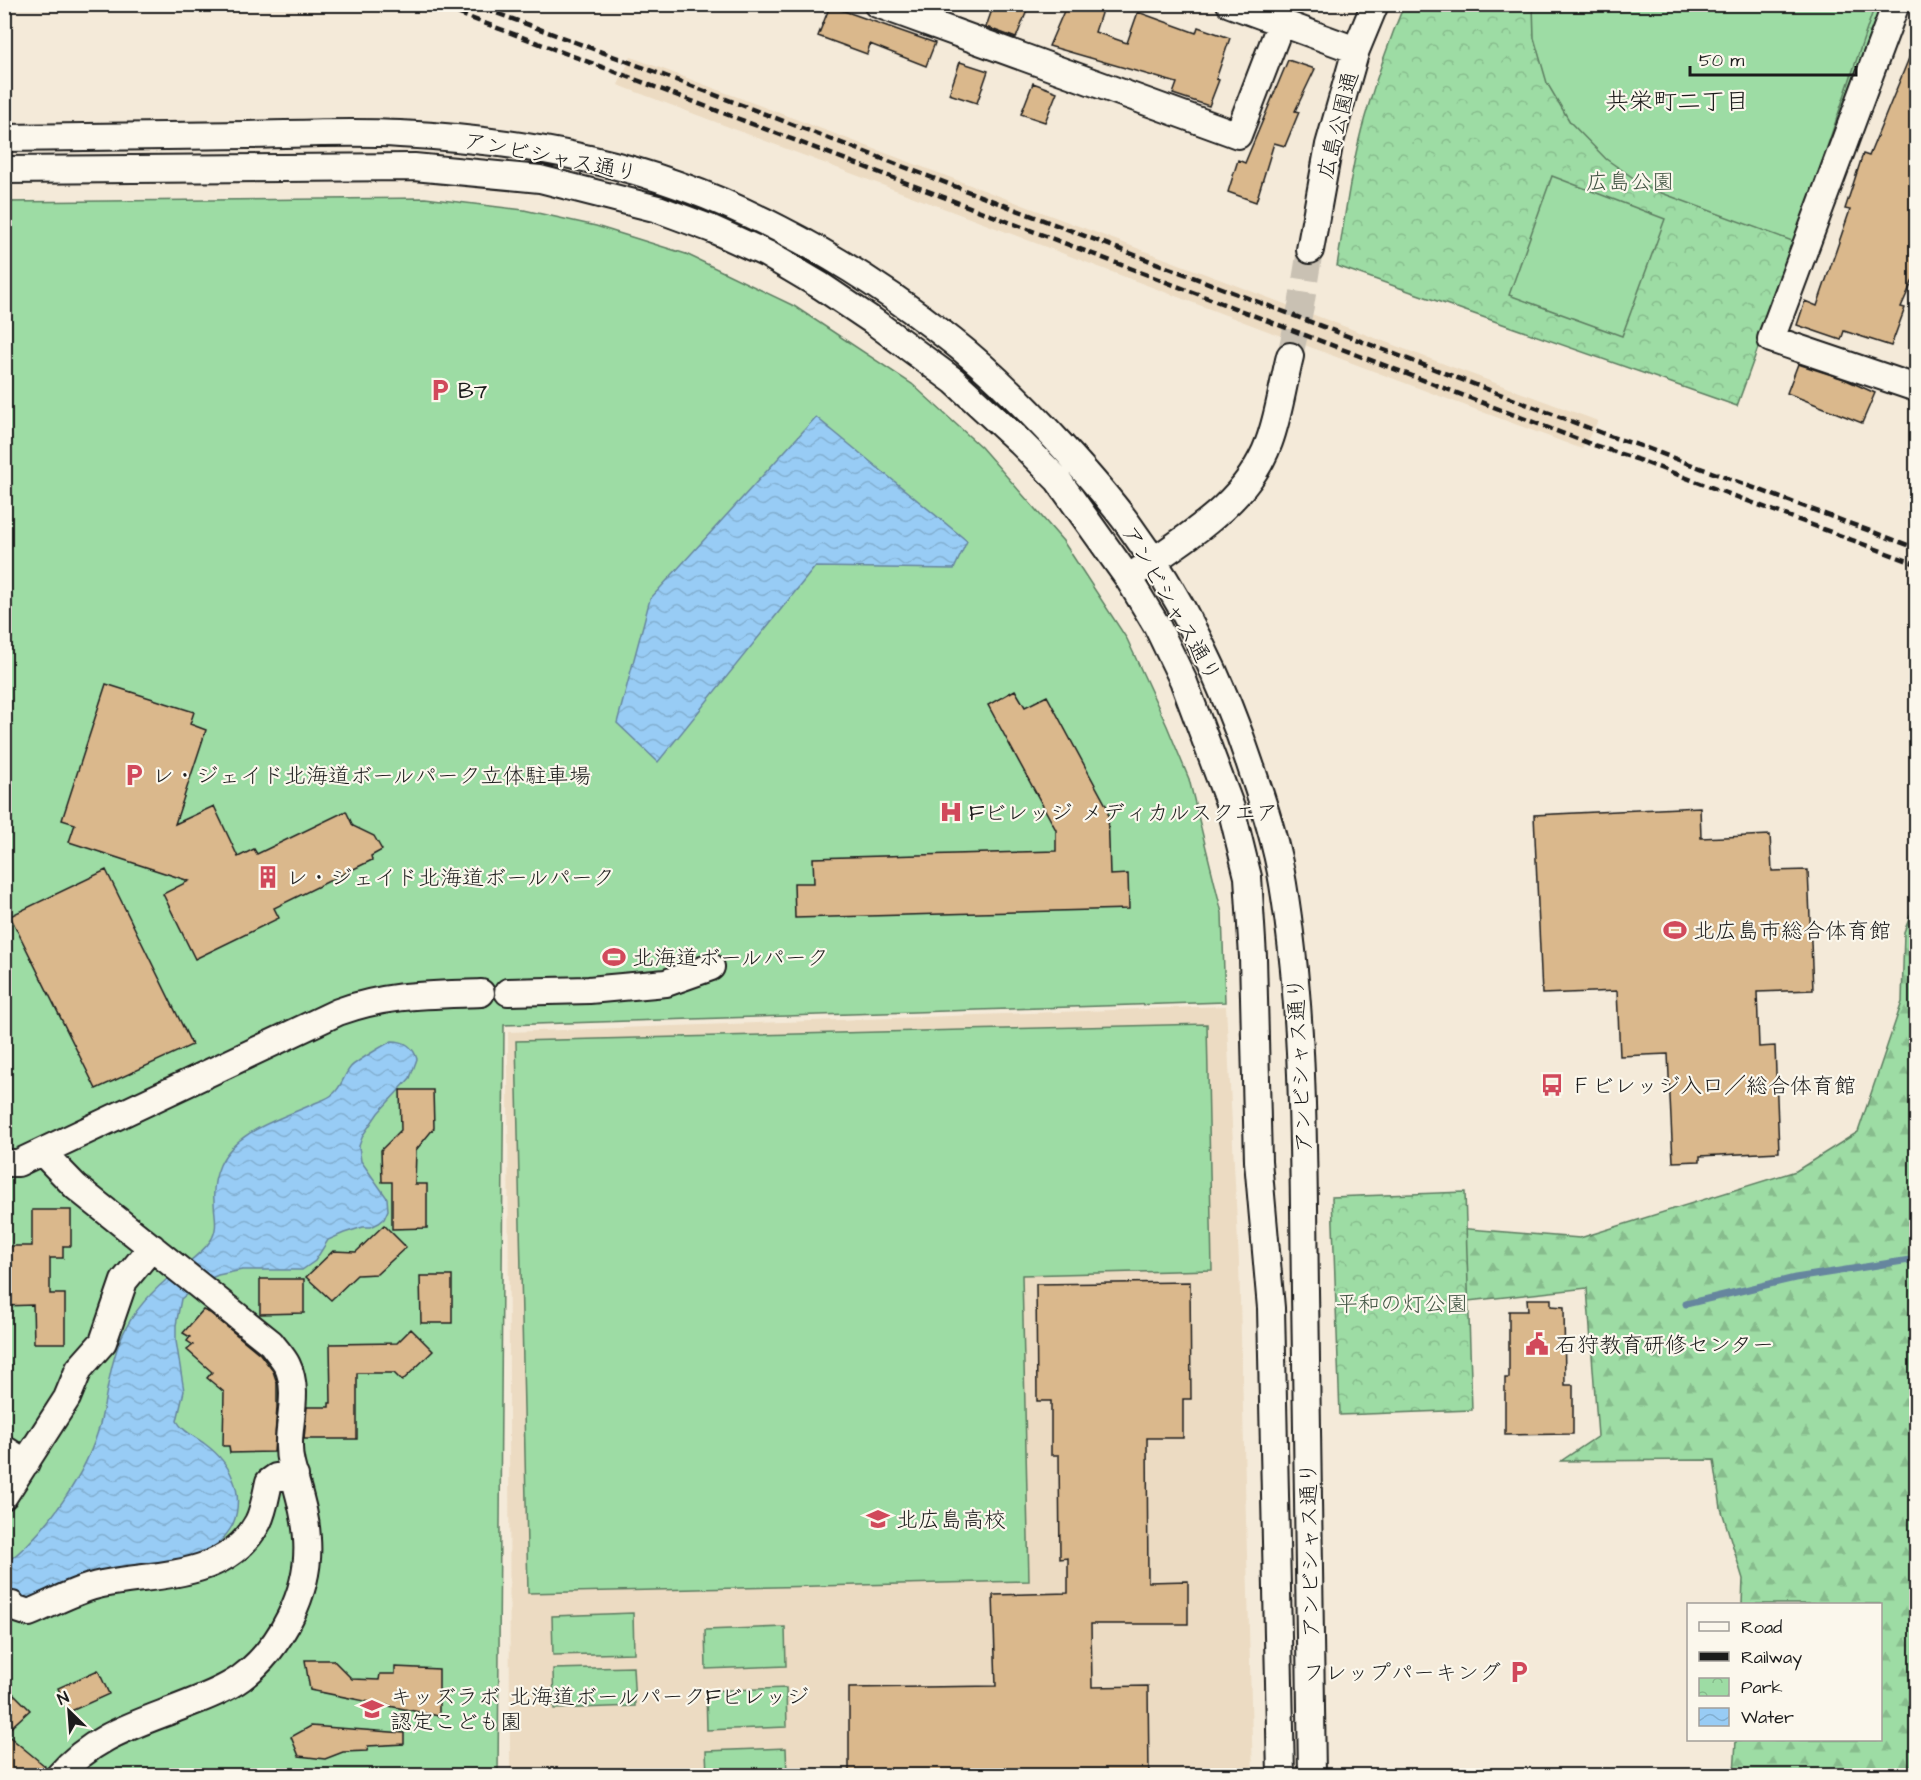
<svg xmlns="http://www.w3.org/2000/svg" width="1921" height="1780" font-family="'Architects Daughter','Klee One',sans-serif">
	<style>
		.built { fill: #ecdbc2 }
		.forest { fill: url(#forest-firs); stroke: #5c7c60; stroke-width: 1.5 }
		.park { fill: url(#park-crowns); stroke: #5c7c60; stroke-width: 1.5 }
		.pitch { fill: #9ddca4; stroke: #5c7c60; stroke-width: 1.5 }
		.water { fill: url(#water-waves); stroke: #66869e; stroke-width: 1.5 }
		.lines { fill: none; stroke-linecap: round; stroke-linejoin: round }
		.stream { stroke: #66869e; stroke-width: 7 }
		.building { fill: #dab88c; stroke: #1c1c1c; stroke-width: 1.5 }
		.minor-tunnel { stroke: #c9c1b3; stroke-width: 26; stroke-dasharray: 26 13; stroke-linecap: butt }
		.minor-casing { stroke: #1c1c1c; stroke-width: 30 }
		.minor { stroke: #fbf7ec; stroke-width: 26 }
		.rail { stroke: #1c1c1c; stroke-width: 4.5; stroke-dasharray: 9 4.5; stroke-linecap: butt }
		.labels { text-anchor: middle; stroke-width: 4.5; stroke-linejoin: round; paint-order: stroke }
		.street-label { font-size: 22px; fill: #1c1c1c; stroke: #fbf7ec }
		.park-label { font-size: 22px; fill: #435645; stroke: #fbf7ec }
		.poi-label { font-size: 22px; fill: #1c1c1c; stroke: #fbf7ec; text-anchor: start }
		.neighbourhood-label { font-size: 24px; fill: #1c1c1c; stroke: #fbf7ec }
	</style>
	<defs>
		<pattern id="forest-firs" width="22" height="20" patternUnits="userSpaceOnUse" patternTransform="scale(1.5)"><rect width="22" height="20" fill="#9ddca4"/><path d="M5 1l3.5 6h-7zM16 11l3.5 6h-7z" fill="#87bc8d"/></pattern>
		<pattern id="park-crowns" width="20" height="18" patternUnits="userSpaceOnUse" patternTransform="scale(1.5)"><rect width="20" height="18" fill="#9ddca4"/><path d="M2 6a3 3 0 1 1 6 0M12 15a3 3 0 1 1 6 0" fill="none" stroke="#87bc8d"/></pattern>
		<pattern id="water-waves" width="16" height="10" patternUnits="userSpaceOnUse" patternTransform="scale(1.5)"><rect width="16" height="10" fill="#98ccf5"/><path d="M0 5q4-4 8 0t8 0" fill="none" stroke="#82afd1"/></pattern>
	</defs>
	<rect width="100%" height="100%" fill="#f4ead9"/>
	<filter id="ink" filterUnits="userSpaceOnUse"><feTurbulence type="fractalNoise" baseFrequency=".0167" numOctaves="2"/><feDisplacementMap in="SourceGraphic" scale="12" xChannelSelector="R" yChannelSelector="G"/><feConvolveMatrix kernelMatrix="1 2 1 2 8 2 1 2 1" color-interpolation-filters="sRGB"/></filter>
	<g filter="url(#ink)">
		<path class="built" d="M 631,57 L 1428,358 L 1598,421 L 1582,449 L 1434,394 L 618,85 Z
			M 1226,1006 L 1239,1262 L 1253,1775 L 510,1775 L 508,1032 Z"/>
		<path class="forest" d="M 1916,901 L 1916,1775 L 1734,1775 L 1736,1740 L 1880,1740 L 1880,1604 L 1742,1604 L 1743,1579 L 1721,1508 L 1714,1460 L 1561,1461 L 1598,1436 L 1587,1288 L 1459,1302 L 1457,1228 L 1580,1238 L 1796,1171 L 1858,1132 L 1902,1002 L 1904,932 Z"/>
		<path class="park" d="M 1404,5 L 1882,5 L 1737,406 L 1337,266 C 1345,217 1351,165 1365,117 C 1376,79 1389,41 1404,5 Z
			M 1465,1192 L 1472,1410 L 1340,1415 L 1332,1197 Z"/>
		<path class="pitch" d="M 1533,5 L 1875,5 L 1795,242 L 1648,188 L 1606,159 L 1570,122 L 1547,83 L 1534,38 Z
			M 1552,176 L 1665,219 L 1622,336 L 1509,295 Z
			M 425,198 L 524,210 L 596,226 L 686,254 L 794,306 L 912,384 L 981,447 L 1063,541 L 1127,639 L 1167,726 L 1189,779 L 1222,913 L 1225,1002 L 504,1025 L 498,1775 L 5,1775 L 4,202 Z
			M 1207,1024 L 1212,1270 L 1022,1275 L 1029,1581 L 528,1593 L 516,1041 Z
			M 633,1613 L 634,1653 L 553,1655 L 552,1616 Z
			M 785,1627 L 786,1666 L 706,1669 L 705,1630 Z
			M 633,1667 L 635,1706 L 554,1709 L 553,1669 Z
			M 786,1688 L 787,1727 L 707,1730 L 706,1691 Z
			M 786,1748 L 787,1775 L 707,1775 L 706,1751 Z"/>
		<path class="water" d="M 816,417 L 967,541 L 954,569 L 815,567 L 658,762 L 617,723 L 650,599 Z
			M 392,1041 C 405,1041 413,1046 417,1059 L 410,1078 L 378,1113 L 363,1135 L 359,1146 L 361,1161 L 387,1198 L 388,1210 L 384,1219 L 379,1223 L 371,1227 L 363,1227 L 344,1233 L 328,1240 L 315,1261 L 302,1270 L 242,1270 L 218,1275 L 202,1282 L 181,1299 L 176,1325 L 176,1341 L 184,1391 L 177,1421 C 183,1432 195,1436 205,1444 C 217,1453 228,1465 233,1479 C 239,1493 239,1510 233,1524 C 213,1563 164,1567 125,1575 C 99,1580 74,1586 49,1592 L 29,1599 L 15,1600 L 5,1604 L 4,1564 C 45,1536 88,1471 100,1424 C 107,1395 110,1363 122,1336 C 134,1309 155,1288 177,1271 C 188,1262 203,1253 211,1240 C 219,1227 214,1215 214,1201 C 213,1189 215,1177 220,1165 C 236,1130 281,1119 313,1104 C 319,1101 328,1099 333,1094 C 341,1088 344,1075 350,1068 C 353,1063 386,1044 392,1041 Z"/>
		<g class="lines">
			<path class="stream" d="M 1686,1304 L 1795,1278 L 1916,1259"/>
		</g>
		<path class="building" d="M 994,4 L 1016,4 L 1028,8 L 1016,38 L 986,27 Z
			M 1067,4 L 1104,4 L 1095,32 L 1127,43 L 1138,12 L 1196,33 L 1198,27 L 1230,38 L 1216,79 L 1219,80 L 1209,106 L 1173,94 L 1177,83 L 1049,46 Z
			M 830,6 L 935,43 L 926,66 L 870,44 L 867,54 L 818,36 Z
			M 1916,41 L 1917,271 L 1901,307 L 1905,308 L 1891,346 L 1844,331 L 1841,340 L 1797,325 L 1805,301 L 1817,306 L 1850,210 L 1845,209 L 1863,154 L 1869,156 Z
			M 1288,60 L 1315,69 L 1295,111 L 1299,112 L 1285,146 L 1274,143 L 1256,202 L 1228,192 L 1238,160 L 1245,163 Z
			M 960,62 L 988,71 L 977,103 L 949,94 Z
			M 1033,83 L 1057,92 L 1045,122 L 1021,114 Z
			M 1798,364 L 1844,379 L 1875,393 L 1862,423 L 1787,393 Z
			M 106,684 L 194,712 L 190,724 L 206,730 L 175,824 L 214,806 L 238,857 L 254,849 L 257,854 L 346,811 L 353,826 L 374,836 L 382,850 L 371,856 L 372,860 L 274,908 L 279,918 L 195,959 L 163,894 L 189,881 L 69,842 L 75,824 L 62,820 Z
			M 1015,690 L 1025,707 L 1047,696 L 1108,809 L 1110,875 L 1128,874 L 1129,909 L 795,918 L 794,883 L 814,883 L 813,858 L 1056,851 L 1056,830 L 988,705 Z
			M 1700,807 L 1701,838 L 1770,835 L 1772,871 L 1808,870 L 1813,990 L 1757,992 L 1759,1047 L 1775,1046 L 1779,1152 L 1700,1156 L 1700,1161 L 1673,1162 L 1668,1054 L 1620,1056 L 1617,991 L 1542,994 L 1534,815 Z
			M 106,870 L 192,1045 L 96,1089 L 10,916 Z
			M 400,1090 L 433,1090 L 434,1128 L 416,1150 L 415,1184 L 427,1184 L 427,1228 L 392,1229 L 392,1182 L 382,1182 L 381,1150 L 401,1130 Z
			M 32,1210 L 71,1210 L 71,1246 L 63,1246 L 63,1258 L 50,1258 L 50,1294 L 65,1294 L 65,1343 L 34,1343 L 33,1305 L 4,1306 L 4,1246 L 32,1246 Z
			M 384,1225 L 406,1247 L 377,1274 L 357,1275 L 331,1300 L 306,1277 L 333,1251 L 356,1252 Z
			M 420,1276 L 452,1276 L 452,1323 L 421,1323 Z
			M 260,1279 L 304,1279 L 304,1313 L 260,1314 Z
			M 1190,1282 L 1191,1399 L 1183,1399 L 1183,1438 L 1147,1438 L 1148,1582 L 1188,1581 L 1188,1624 L 1091,1624 L 1092,1687 L 1148,1686 L 1149,1776 L 849,1776 L 849,1688 L 996,1686 L 993,1595 L 1068,1593 L 1068,1558 L 1060,1559 L 1059,1455 L 1051,1455 L 1051,1401 L 1037,1401 L 1036,1284 Z
			M 1527,1299 L 1551,1299 L 1551,1306 L 1564,1307 L 1565,1385 L 1573,1385 L 1573,1434 L 1505,1435 L 1505,1378 L 1509,1378 L 1509,1311 L 1528,1311 Z
			M 203,1310 L 210,1313 L 260,1354 L 273,1371 L 277,1383 L 277,1407 L 274,1452 L 230,1453 L 229,1446 L 223,1446 L 224,1392 L 207,1378 L 212,1372 L 187,1350 L 193,1345 L 187,1341 L 190,1337 L 183,1333 Z
			M 411,1329 L 433,1351 L 402,1381 L 394,1373 L 357,1373 L 357,1439 L 304,1439 L 307,1407 L 329,1407 L 329,1403 L 331,1403 L 330,1344 L 397,1343 Z
			M 305,1660 L 333,1660 L 352,1679 L 379,1680 L 380,1674 L 395,1674 L 395,1667 L 439,1669 L 439,1716 L 310,1690 Z
			M 98,1670 L 109,1694 L 69,1712 L 58,1688 Z
			M 14,1694 L 30,1710 L 5,1733 L 45,1766 L 37,1776 L 4,1776 L 4,1702 Z
			M 311,1726 L 404,1733 L 404,1744 L 368,1746 L 367,1751 L 343,1752 L 325,1759 L 299,1756 L 291,1737 Z"/>
		<g class="lines">
			<path class="minor-tunnel" d="M 1290,356 L 1301,306 L 1310,250"/>
			<g class="minor-casing">
				<path id="minor" d="M 877,4 L 1238,135 L 1281,23
					M 1230,4 L 1356,50
					M 1896,4 L 1771,339 L 1916,388
					M 4,138 C 85,137 166,136 247,135 C 298,134 349,131 400,134 C 463,137 527,145 589,159 C 722,189 845,256 951,340 C 992,372 1027,408 1062,446 C 1085,471 1107,496 1128,524 C 1183,599 1224,684 1253,773 C 1265,809 1277,846 1283,884 C 1305,1018 1303,1155 1305,1291 C 1308,1452 1310,1614 1312,1776
					M 4,170 L 414,167 L 540,179 L 658,209 L 712,229 L 767,254 L 821,286 L 873,321 L 954,381 L 1020,442 L 1058,480 L 1128,578 L 1157,626 L 1183,680 L 1231,808 L 1248,877 L 1253,957 L 1258,1161 L 1271,1308 L 1281,1776
					M 1310,250 L 1329,145 L 1356,50 L 1375,4
					M 1140,570 C 1190,535 1247,502 1269,442 C 1279,415 1283,384 1290,356
					M 508,992 L 589,990 L 666,983 L 711,967
					M 42,1152 L 76,1187 L 271,1343 C 276,1350 283,1357 287,1365 C 302,1396 283,1432 291,1464 C 297,1489 306,1513 307,1539 C 311,1590 281,1648 241,1678 C 223,1691 200,1699 180,1707 C 134,1725 92,1737 59,1776
					M 4,1163 L 18,1163 L 338,1012 C 388,994 428,995 481,993
					M 4,1449 L 26,1463
					M 4,1496 L 67,1398 L 79,1369 L 103,1342 L 124,1281 L 152,1247
					M 12,1605 L 14,1608 L 29,1613 C 53,1603 77,1589 102,1584 C 156,1573 227,1580 258,1522 C 264,1510 266,1495 269,1482 L 276,1477 L 295,1476"/>
			</g>
			<use href="#minor" class="minor"/>
			<path class="rail" d="M 433,4 L 621,74 L 1588,443 L 1636,459 L 1916,564
				M 472,4 L 626,61 L 1615,438 L 1641,446 L 1916,548"/>
		</g>
	</g>
	<defs>
		<g id="parking-bare" transform="scale(1.8)"><path d="M-3.5-5.5H1a3.5 3.5 0 0 1 0 7H-1V5.5H-3.5ZM-1-3.4V-.6H.8a1.4 1.4 0 0 0 0-2.8Z" fill="#d1495b" stroke="#fbf7ec" stroke-width="2.5" paint-order="stroke"/></g>
		<g id="hospital-bare" transform="scale(1.8)"><path d="M-5-5h3v3.5h4V-5h3V5h-3V1.5h-4V5h-3Z" fill="#d1495b" stroke="#fbf7ec" stroke-width="2.5" paint-order="stroke"/></g>
		<g id="building-bare" transform="scale(1.8)"><path d="M-4-6H4V6H1V3H-1V6H-4ZM-2.5-4.3h1.7v1.8h-1.7ZM.8-4.3h1.7v1.8H.8ZM-2.5-1h1.7V.8h-1.7ZM.8-1h1.7V.8H.8Z" fill="#d1495b" stroke="#fbf7ec" stroke-width="2.5" paint-order="stroke"/></g>
		<g id="stadium-bare" transform="scale(1.8)"><path d="M0-5a6.5 5 0 1 0 0 10a6.5 5 0 1 0 0-10ZM-3.5-1.8h7v3.6h-7Z" fill="#d1495b" stroke="#fbf7ec" stroke-width="2.5" paint-order="stroke"/></g>
		<g id="bus-bare" transform="scale(1.8)"><path d="M-5-6H5V4H4V6H2V4H-2V6H-4V4H-5ZM-3.5-4V0h7V-4ZM-3.5 1.2v1.5H-2V1.2ZM2 1.2v1.5H3.5V1.2Z" fill="#d1495b" stroke="#fbf7ec" stroke-width="2.5" paint-order="stroke"/></g>
		<g id="civic-bare" transform="scale(1.8)"><path d="M-.6-6.5H3V-4.5H.6V-3L4-1V1h2V6H-6V1h2V-1L-.6-3ZM-1.2 2.5V6h2.4V2.5Z" fill="#d1495b" stroke="#fbf7ec" stroke-width="2.5" paint-order="stroke"/></g>
		<g id="school-bare" transform="scale(1.8)"><path d="M0-5L7-2L0 1L-7-2ZM-4 1L0 2.5L4 1V4Q0 6-4 4Z" fill="#d1495b" stroke="#fbf7ec" stroke-width="2.5" paint-order="stroke"/></g>
	</defs>
	<g fill-rule="evenodd">
		<use href="#parking-bare" x="440" y="390"/>
		<use href="#parking-bare" x="134" y="775"/>
		<use href="#hospital-bare" x="951" y="812"/>
		<use href="#building-bare" x="268" y="877"/>
		<use href="#stadium-bare" x="1675" y="930"/>
		<use href="#stadium-bare" x="614" y="957"/>
		<use href="#bus-bare" x="1552" y="1085"/>
		<use href="#civic-bare" x="1537" y="1344"/>
		<use href="#school-bare" x="878" y="1519"/>
		<use href="#parking-bare" x="1519" y="1672"/>
		<use href="#school-bare" x="372" y="1709"/>
	</g>
	<g class="labels">
		<g class="street-label">
			<text transform="translate(1337 125) rotate(-76)" y="8">広島公園通</text>
			<text transform="translate(551 156) rotate(11)" y="8">アンビシャス通り</text>
			<text transform="translate(1172 603) rotate(60)" y="8">アンビシャス通り</text>
			<text transform="translate(1299 1065) rotate(-93)" y="8">アンビシャス通り</text>
			<text transform="translate(1309 1550) rotate(-91)" y="8">アンビシャス通り</text>
		</g>
		<g class="park-label">
			<text x="1630" y="189">広島公園</text>
			<text x="1402" y="1311">平和の灯公園</text>
		</g>
		<g class="poi-label">
			<text x="458" y="398">B7</text>
			<text x="152" y="783">レ・ジェイド北海道ボールパーク立体駐車場</text>
			<text x="969" y="820">Fビレッジ メディカルスクエア</text>
			<text x="286" y="885">レ・ジェイド北海道ボールパーク</text>
			<text x="1693" y="938">北広島市総合体育館</text>
			<text x="632" y="965">北海道ボールパーク</text>
			<text x="1570" y="1093">Ｆビレッジ入口／総合体育館</text>
			<text x="1555" y="1352">石狩教育研修センター</text>
			<text x="896" y="1527">北広島高校</text>
			<text x="1501" y="1680" text-anchor="end">フレップパーキング</text>
			<text x="390" y="1704">キッズラボ 北海道ボールパークFビレッジ<tspan x="390" dy="25">認定こども園</tspan></text>
		</g>
		<g class="neighbourhood-label">
			<text x="1677" y="109">共栄町二丁目</text>
		</g>
	</g>
	<rect width="1921" height="1780" fill="none" stroke="#fbf7ec" stroke-width="24"/>
	<rect x="12" y="12" width="1897" height="1756" fill="none" stroke="#1c1c1c" stroke-width="2" filter="url(#ink)"/>
	<rect x="1687" y="1603" width="195" height="138" fill="#fbf7ec" stroke="#a29f99" stroke-width="1.5"/>
	<rect x="1699" y="1622" width="30" height="9" fill="#fbf7ec" stroke="#a29f99" stroke-width="1.5"/>
	<text x="1741" y="1633" font-size="18" fill="#1c1c1c">Road</text>
	<rect x="1699" y="1652" width="30" height="9" fill="#1c1c1c" stroke="#a29f99" stroke-width="1.5"/>
	<text x="1741" y="1663" font-size="18" fill="#1c1c1c">Railway</text>
	<rect x="1699" y="1678" width="30" height="18" fill="url(#park-crowns)" stroke="#a29f99" stroke-width="1.5"/>
	<text x="1741" y="1693" font-size="18" fill="#1c1c1c">Park</text>
	<rect x="1699" y="1708" width="30" height="18" fill="url(#water-waves)" stroke="#a29f99" stroke-width="1.5"/>
	<text x="1741" y="1723" font-size="18" fill="#1c1c1c">Water</text>
	<g transform="translate(69 1711) rotate(335)" stroke="#fbf7ec" stroke-width="4.5" paint-order="stroke">
	<path d="M0-4.5L10 22L0 15L-10 22Z" fill="#1c1c1c"/>
	<text y="-9" font-size="16" font-weight="bold" text-anchor="middle" fill="#1c1c1c">N</text>
	</g>
	<path d="M1690 66v9h166v-9" fill="none" stroke="#1c1c1c" stroke-width="3"/>
	<text x="1699" y="66" font-size="18" fill="#1c1c1c" stroke="#fbf7ec" stroke-width="4.5" paint-order="stroke">50 m</text>
</svg>
